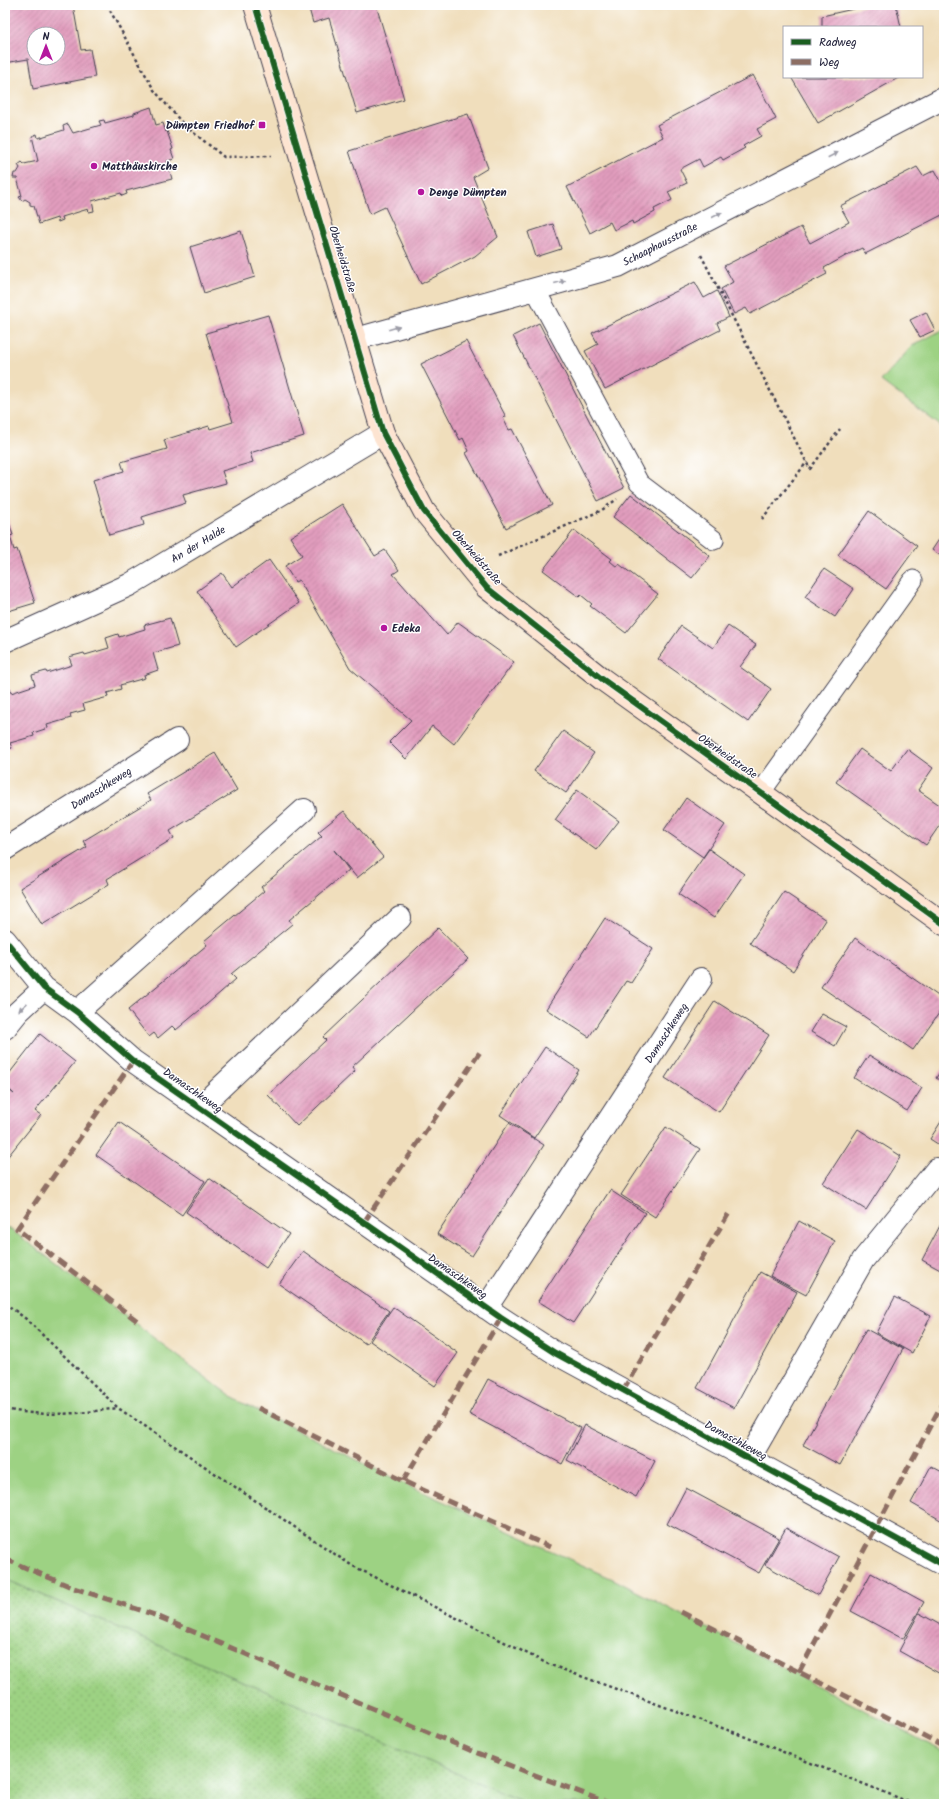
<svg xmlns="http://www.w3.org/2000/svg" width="949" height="1809" font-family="Kalam,sans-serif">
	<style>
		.grass { fill: url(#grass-dots); stroke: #607a5f }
		.park { fill: #9dd283; stroke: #607a5f }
		.building { fill: url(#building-hatch); fill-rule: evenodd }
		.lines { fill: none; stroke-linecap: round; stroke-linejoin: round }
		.lane-casing { stroke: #413e4e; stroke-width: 21 }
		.street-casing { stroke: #413e4e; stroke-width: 24 }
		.secondary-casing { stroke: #413e4e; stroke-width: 24 }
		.path { stroke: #413e4e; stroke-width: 2.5; stroke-dasharray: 3 3; stroke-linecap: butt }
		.lane { stroke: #fff; stroke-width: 19 }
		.street { stroke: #fff; stroke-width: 22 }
		.secondary { stroke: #fde4d1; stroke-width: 22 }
		.quiet { stroke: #8d6e63; stroke-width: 5; stroke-dasharray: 10 5; stroke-linecap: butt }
		.cycleway-casing { stroke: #fff; stroke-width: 8 }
		.cycleway { stroke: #1b5e20; stroke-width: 6 }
		.oneway { fill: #9c9ca7 }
		.poi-dot { fill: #b5179e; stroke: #fff; stroke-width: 1.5 }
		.labels { text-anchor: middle; stroke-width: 3; stroke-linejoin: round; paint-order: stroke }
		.poi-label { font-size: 11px; font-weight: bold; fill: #22223b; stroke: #fff; text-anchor: start }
		.street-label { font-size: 11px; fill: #22223b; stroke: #fff }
	</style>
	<defs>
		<pattern id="grass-dots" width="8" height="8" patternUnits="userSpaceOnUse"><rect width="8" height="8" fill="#9dd283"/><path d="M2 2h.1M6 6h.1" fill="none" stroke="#87b472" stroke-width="1.8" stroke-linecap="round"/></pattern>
		<pattern id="building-hatch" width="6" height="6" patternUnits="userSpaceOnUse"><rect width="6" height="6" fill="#e29dbe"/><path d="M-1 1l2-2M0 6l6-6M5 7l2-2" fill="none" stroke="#b7809c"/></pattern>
	</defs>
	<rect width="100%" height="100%" fill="#fff"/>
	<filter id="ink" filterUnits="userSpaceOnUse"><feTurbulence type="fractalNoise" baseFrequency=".025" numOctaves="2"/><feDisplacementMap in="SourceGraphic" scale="8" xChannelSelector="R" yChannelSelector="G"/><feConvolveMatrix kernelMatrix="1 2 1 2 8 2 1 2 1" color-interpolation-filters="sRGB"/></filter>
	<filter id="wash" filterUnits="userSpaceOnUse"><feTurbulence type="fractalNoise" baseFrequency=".012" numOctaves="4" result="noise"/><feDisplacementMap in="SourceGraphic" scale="16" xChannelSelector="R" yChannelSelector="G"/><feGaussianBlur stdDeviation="0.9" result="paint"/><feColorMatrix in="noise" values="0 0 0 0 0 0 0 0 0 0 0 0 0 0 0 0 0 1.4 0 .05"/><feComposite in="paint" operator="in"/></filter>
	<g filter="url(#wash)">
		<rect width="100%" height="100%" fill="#f0debc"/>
		<path class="grass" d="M 5,1579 L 528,1804 L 5,1804 Z"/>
		<path class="park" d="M 944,329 L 944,425 L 941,426 L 881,381 L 912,346 Z
			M 5,1227 L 13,1231 L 233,1398 L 403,1483 L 615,1580 L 944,1752 L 944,1804 L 528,1804 L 5,1579 Z"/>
		<g id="blocks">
			<path class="building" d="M 5,5 L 73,5 L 81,50 L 90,49 L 95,77 L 33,89 L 28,59 L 5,63 ZM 34,34 L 58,34 L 58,58 L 34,58 Z
				M 308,5 L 376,5 L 404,99 L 357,113 L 329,18 L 313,23 Z
				M 871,5 L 896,5 L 901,27 L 822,27 L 822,16 Z
				M 753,75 L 776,119 L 757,129 L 761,136 L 743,146 L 745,148 L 723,160 L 721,157 L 703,167 L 699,159 L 680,169 L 687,183 L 668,192 L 672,200 L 654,209 L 655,212 L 633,224 L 632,221 L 614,230 L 610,222 L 590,233 L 567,187 L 663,137 L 657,125 Z
				M 791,77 L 900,77 L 818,123 Z
				M 151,107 L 156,125 L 163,123 L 166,132 L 167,131 L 173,149 L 171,150 L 174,159 L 167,161 L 172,179 L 126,191 L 127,194 L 122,196 L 121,193 L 92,201 L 94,211 L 89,212 L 88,209 L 62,217 L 63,220 L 58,222 L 57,218 L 39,224 L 34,206 L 30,205 L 30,202 L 25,199 L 22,201 L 19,197 L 22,196 L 17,178 L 13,178 L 14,173 L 17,173 L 20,168 L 18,165 L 22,162 L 24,164 L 38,161 L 32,136 L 37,134 L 38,138 L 64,130 L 63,126 L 68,124 L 73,133 L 101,125 L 99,121 L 104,120 L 105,123 L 134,115 L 134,113 Z
				M 468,114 L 488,168 L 473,177 L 498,237 L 475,256 L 421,284 L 385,207 L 370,214 L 349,151 Z
				M 917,167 L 923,176 L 935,170 L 944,187 L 944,214 L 865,254 L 862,248 L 849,254 L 824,268 L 827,274 L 750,314 L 746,308 L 734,314 L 721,289 L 733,282 L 724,266 L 801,227 L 810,243 L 849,222 L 840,206 Z
				M 553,224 L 561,249 L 536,257 L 528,232 Z
				M 241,231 L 255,277 L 204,293 L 190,247 Z
				M 695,282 L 704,298 L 717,291 L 729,317 L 717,323 L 720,330 L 605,389 L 585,351 L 598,344 L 592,333 Z
				M 926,312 L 935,330 L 920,337 L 910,320 Z
				M 268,315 L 304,436 L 250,453 L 253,462 L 222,471 L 226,483 L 183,495 L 186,503 L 142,517 L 144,525 L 109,535 L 93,480 L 124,471 L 121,462 L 167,449 L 164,440 L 209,426 L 210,429 L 233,422 L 206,333 Z
				M 539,323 L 624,488 L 598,501 L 513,336 Z
				M 466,341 L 506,417 L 503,418 L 509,430 L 512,429 L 552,505 L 506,528 L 466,453 L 469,451 L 463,438 L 460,440 L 421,364 Z
				M 631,494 L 710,556 L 692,578 L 613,517 Z
				M 342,504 L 375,556 L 385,550 L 399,570 L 393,574 L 447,635 L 458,622 L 514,662 L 454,744 L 432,726 L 406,759 L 389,742 L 411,720 L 350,668 L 299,580 L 295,582 L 285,566 L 302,555 L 290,537 Z
				M 5,511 L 13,535 L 10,536 L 14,550 L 17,549 L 35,603 L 5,612 Z
				M 869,511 L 917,546 L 886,589 L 838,555 Z
				M 574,530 L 612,559 L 610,561 L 617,567 L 619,564 L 658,594 L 626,633 L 590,606 L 592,604 L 581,595 L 579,597 L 543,570 Z
				M 944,532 L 944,558 L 932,550 Z
				M 269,560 L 299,603 L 236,647 L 197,591 L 222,573 L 232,587 Z
				M 824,569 L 854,589 L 835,617 L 805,597 Z
				M 944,617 L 944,625 L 940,622 Z
				M 170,618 L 178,646 L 153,653 L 158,670 L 144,675 L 145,678 L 120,685 L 121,689 L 107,693 L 108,697 L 83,704 L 85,710 L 70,714 L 71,718 L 47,725 L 48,728 L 33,733 L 34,736 L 10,743 L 12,748 L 5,750 L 5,691 L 10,689 L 11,693 L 35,685 L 32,675 L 46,671 L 47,673 L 72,665 L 69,657 L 84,653 L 85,655 L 109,648 L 106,638 L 118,634 L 119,637 L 145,629 L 144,625 Z
				M 681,626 L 713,648 L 728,626 L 756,645 L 740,667 L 771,689 L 748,722 L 658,659 Z
				M 563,731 L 594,753 L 566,793 L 534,771 Z
				M 860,749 L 891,771 L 907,749 L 933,768 L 918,790 L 944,808 L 944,819 L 926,845 L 836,782 Z
				M 215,753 L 237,790 L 170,831 L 174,838 L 107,879 L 109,884 L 42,925 L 20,888 L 87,847 L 83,841 L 151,800 L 147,794 Z
				M 577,790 L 619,821 L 596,850 L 555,820 Z
				M 686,798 L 725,825 L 703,857 L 664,830 Z
				M 344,811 L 383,857 L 357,878 L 334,850 L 349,870 L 289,920 L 292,924 L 231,974 L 236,979 L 206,1005 L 176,1030 L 172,1026 L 158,1038 L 154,1033 L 149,1037 L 128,1010 L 207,945 L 204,941 L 264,891 L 261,887 L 322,836 L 318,832 Z
				M 709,849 L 744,874 L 714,918 L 678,894 Z
				M 784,892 L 826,920 L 793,971 L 750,943 Z
				M 605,918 L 653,949 L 631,983 L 626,981 L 589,1037 L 546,1009 Z
				M 438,928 L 468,959 L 352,1067 L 355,1071 L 297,1126 L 268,1095 L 326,1040 L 323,1037 Z
				M 855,938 L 944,1000 L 944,1006 L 913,1050 L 821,987 Z
				M 715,1001 L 769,1035 L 719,1112 L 665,1078 Z
				M 822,1014 L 846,1027 L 835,1046 L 811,1032 Z
				M 40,1034 L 75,1062 L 35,1111 L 41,1115 L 5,1160 L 5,1090 L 7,1088 L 14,1094 L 5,1086 L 5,1079 Z
				M 545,1047 L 579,1070 L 534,1138 L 500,1115 Z
				M 869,1055 L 922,1088 L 907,1111 L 854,1078 Z
				M 944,1066 L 944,1083 L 936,1078 Z
				M 944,1117 L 944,1148 L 930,1139 Z
				M 119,1122 L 205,1181 L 182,1215 L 96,1155 Z
				M 509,1123 L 544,1145 L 472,1256 L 437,1234 Z
				M 666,1127 L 700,1149 L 655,1217 L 621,1195 Z
				M 858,1129 L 901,1156 L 866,1210 L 823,1183 Z
				M 209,1178 L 289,1234 L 266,1268 L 186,1212 Z
				M 610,1190 L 645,1213 L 573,1323 L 538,1301 Z
				M 944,1218 L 944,1272 L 922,1260 Z
				M 799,1221 L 835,1241 L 806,1295 L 770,1276 Z
				M 303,1251 L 389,1311 L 366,1344 L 279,1284 Z
				M 760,1272 L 797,1292 L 734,1408 L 697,1388 Z
				M 895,1297 L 931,1316 L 912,1353 L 876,1333 Z
				M 393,1307 L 458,1353 L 435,1386 L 370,1341 Z
				M 866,1329 L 903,1349 L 840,1465 L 803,1445 Z
				M 488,1379 L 581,1428 L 562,1464 L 469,1414 Z
				M 585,1425 L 655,1461 L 636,1497 L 567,1460 Z
				M 931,1466 L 944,1473 L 944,1522 L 911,1503 Z
				M 686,1488 L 779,1538 L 759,1573 L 667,1524 Z
				M 786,1528 L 839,1557 L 818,1595 L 765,1565 Z
				M 871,1573 L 924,1602 L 903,1639 L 851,1611 Z
				M 919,1613 L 944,1627 L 944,1676 L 899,1651 Z"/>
		</g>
	</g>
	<g filter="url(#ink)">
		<use href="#blocks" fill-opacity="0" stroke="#413e4e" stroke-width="1"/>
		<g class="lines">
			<g class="lane-casing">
				<path id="lane" d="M 535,289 L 639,483 L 714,540
					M 761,792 L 913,580"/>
			</g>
			<g class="street-casing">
				<path id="street" d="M 356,339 L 618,266 L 944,98
					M 5,641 L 129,585 L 383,433
					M 5,849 L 177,740
					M 5,940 L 44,988 L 77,1012 L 133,1061 L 501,1318 L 555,1353 L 944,1565
					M 77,1012 L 304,810
					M 5,1028 L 18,1012 L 44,988
					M 200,1107 L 400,918
					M 486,1308 L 701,979
					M 749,1459 L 863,1260 L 937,1169"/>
			</g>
			<g class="secondary-casing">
				<path id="secondary" d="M 255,5 L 383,433 L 424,511 L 486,587 L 602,679 L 944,924"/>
			</g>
			<path class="path" d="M 107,5 L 154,90 L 184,125 L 224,157 L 271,156
				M 701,255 L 810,469 L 840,429
				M 762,519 L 807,462
				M 498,556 L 602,510 L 617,499
				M 5,1303 L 26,1319 L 118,1408 L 351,1565 L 548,1664 L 733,1732 L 914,1804
				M 5,1409 C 42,1417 80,1414 117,1408"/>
			<use href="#lane" class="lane"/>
			<use href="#street" class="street"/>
			<use href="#secondary" class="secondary"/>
			<path class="quiet" d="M 133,1061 L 17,1229 L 140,1323
				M 364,1222 L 480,1052
				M 623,1390 L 729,1213
				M 258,1408 L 403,1481 L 550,1547
				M 403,1481 L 501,1318
				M 5,1559 L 74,1588 L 152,1614 L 472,1751 L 611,1804
				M 681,1612 L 944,1746
				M 799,1672 L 944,1400"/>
			<g class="cycleway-casing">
				<path id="cycleway" d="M 255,5 L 383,433 L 424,511 L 486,587 L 602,679 L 944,924
					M 5,940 L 44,988 L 77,1012 L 133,1061 L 501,1318 L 555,1353 L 944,1565"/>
			</g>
			<use href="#cycleway" class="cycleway"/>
		</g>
		<defs><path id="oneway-solid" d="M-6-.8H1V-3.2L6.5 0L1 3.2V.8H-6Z"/></defs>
		<g class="oneway">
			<use href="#oneway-solid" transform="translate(833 155) rotate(-27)"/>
			<use href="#oneway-solid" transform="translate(717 215) rotate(-27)"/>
			<use href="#oneway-solid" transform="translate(560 282) rotate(-15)"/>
			<use href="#oneway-solid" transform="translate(394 328) rotate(-16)"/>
			<use href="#oneway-solid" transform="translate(23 1007) rotate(137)"/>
		</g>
	</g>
	<g class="poi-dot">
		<rect x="258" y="121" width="8" height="8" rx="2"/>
		<circle cx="94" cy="166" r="4"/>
		<circle cx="421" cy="192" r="4"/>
		<circle cx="384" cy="628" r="4"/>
	</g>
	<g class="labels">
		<g class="poi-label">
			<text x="254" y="129" text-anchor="end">Dümpten Friedhof</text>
			<text x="102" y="170">Matthäuskirche</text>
			<text x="429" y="196">Denge Dümpten</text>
			<text x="392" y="632">Edeka</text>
		</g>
		<g class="street-label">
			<text transform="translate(660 244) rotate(-27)" y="4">Schaaphausstraße</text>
			<text transform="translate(343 259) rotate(73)" y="4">Oberheidstraße</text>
			<text transform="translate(198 544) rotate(-31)" y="4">An der Halde</text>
			<text transform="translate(477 557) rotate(49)" y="4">Oberheidstraße</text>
			<text transform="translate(728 756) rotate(35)" y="4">Oberheidstraße</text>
			<text transform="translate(101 788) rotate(-32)" y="4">Damaschkeweg</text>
			<text transform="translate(666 1033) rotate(-57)" y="4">Damaschkeweg</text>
			<text transform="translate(193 1090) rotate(35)" y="4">Damaschkeweg</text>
			<text transform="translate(458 1276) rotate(35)" y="4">Damaschkeweg</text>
			<text transform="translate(736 1440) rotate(29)" y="4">Damaschkeweg</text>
		</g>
	</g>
	<rect width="949" height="1809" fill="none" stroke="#fff" stroke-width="20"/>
	<rect x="783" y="26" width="140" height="52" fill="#ffffff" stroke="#a7a7b1"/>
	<rect x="791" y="39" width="20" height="6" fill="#1b5e20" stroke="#a7a7b1"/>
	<text x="819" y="46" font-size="12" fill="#22223b">Radweg</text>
	<rect x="791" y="59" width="20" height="6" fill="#8d6e63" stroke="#a7a7b1"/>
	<text x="819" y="66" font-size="12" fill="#22223b">Weg</text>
	<g transform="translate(46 46)"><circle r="19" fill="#ffffff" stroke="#a7a7b1"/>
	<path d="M0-3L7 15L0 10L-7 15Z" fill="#b5179e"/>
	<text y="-6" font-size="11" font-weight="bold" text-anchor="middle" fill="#22223b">N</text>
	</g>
</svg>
